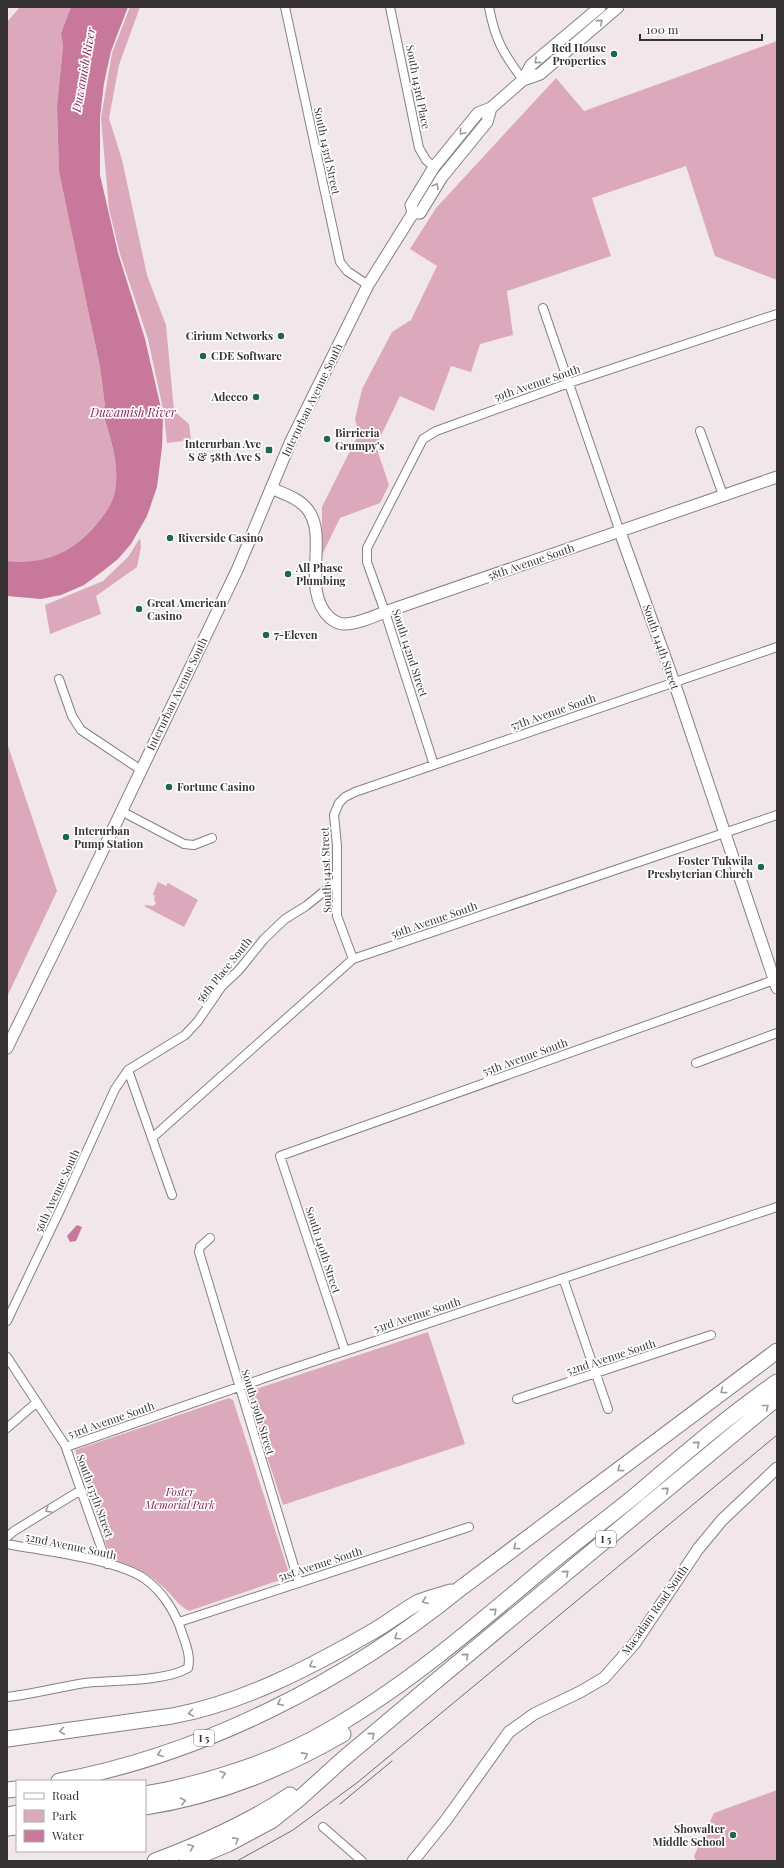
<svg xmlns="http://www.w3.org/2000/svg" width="784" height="1868" font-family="'Playfair Display',serif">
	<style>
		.green { fill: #dca8bc }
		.water { fill: #c8789a }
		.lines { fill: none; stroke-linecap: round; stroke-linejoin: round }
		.street-casing { stroke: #887f82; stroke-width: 10 }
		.secondary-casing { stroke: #887f82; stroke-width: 13 }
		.highway-casing { stroke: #887f82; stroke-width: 17 }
		.street { stroke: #fff; stroke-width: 8 }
		.secondary { stroke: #fff; stroke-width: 11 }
		.highway { stroke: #fff; stroke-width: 15 }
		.tram { stroke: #716b6e; stroke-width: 1 }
		.oneway { stroke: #9b999a }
		.poi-dot { fill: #216453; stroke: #fff; stroke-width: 1.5 }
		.labels { text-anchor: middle; stroke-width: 3.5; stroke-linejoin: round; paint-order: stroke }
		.shield { fill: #fff; stroke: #737072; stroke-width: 1 }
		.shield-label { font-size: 10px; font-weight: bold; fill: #373335 }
		.poi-label { font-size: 11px; font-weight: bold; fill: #373335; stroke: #fff; text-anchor: start }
		.street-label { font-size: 11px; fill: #373335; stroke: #fff }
		.park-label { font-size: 11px; font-style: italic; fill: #7d1d4f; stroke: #fff }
		.water-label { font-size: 12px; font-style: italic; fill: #862756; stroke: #fff }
	</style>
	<rect width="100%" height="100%" fill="#f1e7eb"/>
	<path class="green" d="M 20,7 L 71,7 L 61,33 L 63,46 L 57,106 L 59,172 L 100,367 L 105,406 L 102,410 C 110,437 120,463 115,491 C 113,502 107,511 100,520 C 76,551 47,565 7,561 L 7,22 Z
		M 130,7 L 140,7 L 119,65 L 109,118 L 122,160 L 147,275 L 166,325 L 174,411 L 189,424 L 191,440 L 167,443 L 164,414 L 148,339 L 120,254 L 109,209 L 101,118 L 112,53 Z
		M 777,41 L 777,280 L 715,256 L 686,166 L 592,198 L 611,256 L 507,291 L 513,335 L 480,344 L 471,372 L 451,366 L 434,411 L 400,396 L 376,446 L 389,485 L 380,503 L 340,518 L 322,555 L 322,507 L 359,433 L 355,419 L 362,389 L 392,332 L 411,320 L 437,266 L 410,249 L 436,208 L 556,78 L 584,111 Z
		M 140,538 L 141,547 L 137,567 L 96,596 L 101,614 L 50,634 L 45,605 L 103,581 L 128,557 Z
		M 7,743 L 57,891 L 7,997 Z
		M 158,882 L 166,886 L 168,883 L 198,900 L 184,927 L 144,906 L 147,905 L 152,906 L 156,904 L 154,899 L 155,896 L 153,894 Z
		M 428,1332 L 465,1444 L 283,1505 L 249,1402 L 253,1390 Z
		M 229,1398 L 233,1400 L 288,1570 L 287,1575 L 283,1579 L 189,1611 C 177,1605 172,1594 162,1586 C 145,1570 133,1566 111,1559 L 75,1450 Z
		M 777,1790 L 777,1861 L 696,1861 L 694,1856 L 714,1813 Z"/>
	<path class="water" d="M 71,7 L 128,7 L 111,51 L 104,83 L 100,117 L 100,175 L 118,253 L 145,339 L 163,417 L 162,447 L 157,487 L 147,516 L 131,544 L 118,559 L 103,571 L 84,585 L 61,595 L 41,599 L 7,596 L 7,561 C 47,565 76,551 100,520 C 107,511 113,502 115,491 C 120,463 110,437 102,410 L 105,406 L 100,367 L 59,172 L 57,106 L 63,46 L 61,33 Z
		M 77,1225 L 82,1227 L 76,1241 L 70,1242 L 67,1236 Z"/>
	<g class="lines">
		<g class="street-casing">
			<path id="street" d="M 285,7 L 340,262 L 347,271 L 368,285
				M 390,7 L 419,148 L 426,160 L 434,167
				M 489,7 C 495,40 503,53 523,80
				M 543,308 L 620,532
				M 700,431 L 723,495
				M 59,679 L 72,716 L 81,730 L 141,770
				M 434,765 L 385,612 L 367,562 L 367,548 L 423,439 L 436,431 L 569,383 L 777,314
				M 121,811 L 184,844 L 194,845 L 212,838
				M 353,959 L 337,916 L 337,846 L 334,815 L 339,803 L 345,797 L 355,792 L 777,647
				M 696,1063 L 777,1033
				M 128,1070 L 172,1195
				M 152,1138 L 353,959 L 777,815
				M 210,1238 L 200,1247 L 199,1252 L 299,1583
				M 563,1278 L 608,1409
				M 7,1321 L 61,1208 L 115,1089 L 128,1070 L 185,1035 L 198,1021 L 222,986 L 239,970 L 264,939 L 285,919 L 306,906 L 337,881
				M 345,1351 L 280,1156 L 777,979
				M 7,1357 L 65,1445 L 107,1564
				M 517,1399 L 711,1335
				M 7,1428 L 37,1402
				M 66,1447 L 279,1373 L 777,1207
				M 7,1537 L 14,1531 L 81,1490
				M 7,1544 C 43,1551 116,1559 145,1579 C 163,1592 176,1613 182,1633 C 186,1645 191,1656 188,1668 C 164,1682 114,1680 85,1683 C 59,1687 33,1694 7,1697
				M 179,1622 L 469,1527
				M 323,1827 L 362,1861"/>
		</g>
		<g class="secondary-casing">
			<path id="secondary" d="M 523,80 L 540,74 L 618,7
				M 413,213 L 420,213 L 442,177 L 487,122 L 491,108
				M 271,488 C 284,494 299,498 308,510 C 329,538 300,591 330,618 C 334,621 339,624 344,624 C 357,624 373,617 385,612 L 777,477
				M 620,532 L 674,682 L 777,988
				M 7,1048 L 69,921 L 238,568 L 290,443 L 368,285 L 413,213 L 411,205 L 434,167 L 478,113 L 491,108 L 523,80 L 531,65 L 600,7
				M 413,1861 L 446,1820 L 509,1732 L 534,1714 L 580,1692 L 604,1678 L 635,1643 L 698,1549 L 722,1520 L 777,1468"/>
		</g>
		<g class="highway-casing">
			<path id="highway" d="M 7,1739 L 172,1716 C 242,1703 309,1668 370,1633 C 387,1624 402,1611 419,1602 C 429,1598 441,1595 451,1592
				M 59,1781 C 204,1754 348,1680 461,1588 L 777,1351
				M 7,1790 L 17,1789
				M 145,1794 C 205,1784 276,1761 329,1730 C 404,1687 471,1630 537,1574 C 569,1547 604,1521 636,1495 C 682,1456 728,1416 777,1382
				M 145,1807 C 217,1796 281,1770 343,1734
				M 7,1815 L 17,1813
				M 7,1828 L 17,1827
				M 155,1861 C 203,1843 248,1823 290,1795
				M 187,1861 L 228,1844 L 271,1821 L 300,1798 L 342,1760 L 436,1681 L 777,1398"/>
		</g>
		<use href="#street" class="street"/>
		<use href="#secondary" class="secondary"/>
		<use href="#highway" class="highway"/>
		<path class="tram" d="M 340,1804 L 392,1761
			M 237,1861 L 293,1830 L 358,1782 L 777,1435"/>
	</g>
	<defs><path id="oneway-chevron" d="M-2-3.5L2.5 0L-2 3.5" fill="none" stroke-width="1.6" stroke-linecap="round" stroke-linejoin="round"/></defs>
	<g class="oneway">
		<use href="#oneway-chevron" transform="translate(600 22) rotate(-41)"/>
		<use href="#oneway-chevron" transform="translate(537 61) rotate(140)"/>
		<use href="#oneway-chevron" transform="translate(462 132) rotate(130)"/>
		<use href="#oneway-chevron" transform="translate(436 186) rotate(-59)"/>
		<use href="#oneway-chevron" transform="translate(723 1391) rotate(143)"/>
		<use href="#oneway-chevron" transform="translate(766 1407) rotate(-38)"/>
		<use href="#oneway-chevron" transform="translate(697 1444) rotate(-40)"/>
		<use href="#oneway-chevron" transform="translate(620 1469) rotate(143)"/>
		<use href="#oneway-chevron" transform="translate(666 1490) rotate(-40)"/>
		<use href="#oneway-chevron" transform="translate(48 1510) rotate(149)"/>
		<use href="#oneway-chevron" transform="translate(516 1547) rotate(143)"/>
		<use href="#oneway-chevron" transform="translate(566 1573) rotate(-40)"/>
		<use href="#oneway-chevron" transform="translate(425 1601) rotate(159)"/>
		<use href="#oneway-chevron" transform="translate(494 1611) rotate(-41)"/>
		<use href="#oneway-chevron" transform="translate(397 1637) rotate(146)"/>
		<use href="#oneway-chevron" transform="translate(466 1656) rotate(-40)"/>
		<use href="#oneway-chevron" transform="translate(312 1665) rotate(152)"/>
		<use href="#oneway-chevron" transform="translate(280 1703) rotate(153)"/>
		<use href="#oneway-chevron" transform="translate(191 1713) rotate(170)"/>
		<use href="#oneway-chevron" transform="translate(62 1731) rotate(172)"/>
		<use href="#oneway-chevron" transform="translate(372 1735) rotate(-41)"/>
		<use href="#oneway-chevron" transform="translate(160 1754) rotate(160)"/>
		<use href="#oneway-chevron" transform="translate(305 1755) rotate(-28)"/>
		<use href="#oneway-chevron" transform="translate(223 1774) rotate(-19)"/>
		<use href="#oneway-chevron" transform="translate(183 1801) rotate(-13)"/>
		<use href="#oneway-chevron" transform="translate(236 1840) rotate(-29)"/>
		<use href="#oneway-chevron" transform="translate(191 1847) rotate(-22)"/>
	</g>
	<g class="poi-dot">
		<circle cx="614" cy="54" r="4"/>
		<circle cx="281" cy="336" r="4"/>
		<circle cx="203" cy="356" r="4"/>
		<circle cx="256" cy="397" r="4"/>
		<circle cx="327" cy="439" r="4"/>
		<rect x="265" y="446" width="8" height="8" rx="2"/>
		<circle cx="170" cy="538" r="4"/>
		<circle cx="288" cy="574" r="4"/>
		<circle cx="139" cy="609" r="4"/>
		<circle cx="266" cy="635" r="4"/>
		<circle cx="169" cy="787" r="4"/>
		<circle cx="66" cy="837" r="4"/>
		<circle cx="761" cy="867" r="4"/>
		<circle cx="733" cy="1835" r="4"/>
	</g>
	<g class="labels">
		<g class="shield">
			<rect x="596" y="1531" width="20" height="16" rx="3"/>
			<rect x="194" y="1730" width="20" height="16" rx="3"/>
		</g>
		<g class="shield-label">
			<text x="606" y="1543">I 5</text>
			<text x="204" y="1742">I 5</text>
		</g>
		<g class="poi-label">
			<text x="606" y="52" text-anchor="end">Red House<tspan x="606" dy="13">Properties</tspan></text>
			<text x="273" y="340" text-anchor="end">Cirium Networks</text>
			<text x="211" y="360">CDE Software</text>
			<text x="248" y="401" text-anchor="end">Adecco</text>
			<text x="335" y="437">Birrieria<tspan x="335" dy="13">Grumpy's</tspan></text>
			<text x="261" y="448" text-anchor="end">Interurban Ave<tspan x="261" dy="13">S &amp; 58th Ave S</tspan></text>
			<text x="178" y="542">Riverside Casino</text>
			<text x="296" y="572">All Phase<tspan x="296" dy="13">Plumbing</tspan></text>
			<text x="147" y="607">Great American<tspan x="147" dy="13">Casino</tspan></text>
			<text x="274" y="639">7-Eleven</text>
			<text x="177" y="791">Fortune Casino</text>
			<text x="74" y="835">Interurban<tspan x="74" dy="13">Pump Station</tspan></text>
			<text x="753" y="865" text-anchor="end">Foster Tukwila<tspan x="753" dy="13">Presbyterian Church</tspan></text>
			<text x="725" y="1833" text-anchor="end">Showalter<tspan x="725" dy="13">Middle School</tspan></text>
		</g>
		<g class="street-label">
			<text transform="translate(418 87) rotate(79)" y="4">South 143rd Place</text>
			<text transform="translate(327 151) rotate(78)" y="4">South 143rd Street</text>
			<text transform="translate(537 383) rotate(-19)" y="4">59th Avenue South</text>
			<text transform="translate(312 400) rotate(-64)" y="4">Interurban Avenue South</text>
			<text transform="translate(531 562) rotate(-19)" y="4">58th Avenue South</text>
			<text transform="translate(661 647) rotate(71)" y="4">South 144th Street</text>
			<text transform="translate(410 653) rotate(72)" y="4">South 142nd Street</text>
			<text transform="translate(177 694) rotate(-64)" y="4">Interurban Avenue South</text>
			<text transform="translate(553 712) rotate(-19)" y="4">57th Avenue South</text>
			<text transform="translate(326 870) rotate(-92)" y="4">South 141st Street</text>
			<text transform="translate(434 920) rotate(-19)" y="4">56th Avenue South</text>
			<text transform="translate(224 970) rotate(-51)" y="4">56th Place South</text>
			<text transform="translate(525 1057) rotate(-20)" y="4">55th Avenue South</text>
			<text transform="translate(57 1191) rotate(-65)" y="4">56th Avenue South</text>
			<text transform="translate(323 1250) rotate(72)" y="4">South 140th Street</text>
			<text transform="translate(417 1315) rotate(-18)" y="4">53rd Avenue South</text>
			<text transform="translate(611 1357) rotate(-18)" y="4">52nd Avenue South</text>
			<text transform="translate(258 1412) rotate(73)" y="4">South 139th Street</text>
			<text transform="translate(111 1420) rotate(-19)" y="4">53rd Avenue South</text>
			<text transform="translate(95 1496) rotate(70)" y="4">South 137th Street</text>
			<text transform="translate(71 1546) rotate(12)" y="4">52nd Avenue South</text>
			<text transform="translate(320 1564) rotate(-18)" y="4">51st Avenue South</text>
			<text transform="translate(655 1610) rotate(-55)" y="4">Macadam Road South</text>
		</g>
		<g class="park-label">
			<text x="180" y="1496">Foster<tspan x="180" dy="13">Memorial Park</tspan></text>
		</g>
		<g class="water-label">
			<text transform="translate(84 70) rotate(-80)" y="4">Duwamish River</text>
			<text x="133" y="417">Duwamish River</text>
		</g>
	</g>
	<rect width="784" height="1868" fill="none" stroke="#373335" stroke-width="16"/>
	<rect x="16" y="1780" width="130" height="72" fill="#ffffff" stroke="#afadae"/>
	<rect x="24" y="1793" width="20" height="6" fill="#ffffff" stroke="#afadae"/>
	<text x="52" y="1800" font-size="12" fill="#373335">Road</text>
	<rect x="24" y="1810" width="20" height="12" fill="#dca8bc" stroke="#afadae"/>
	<text x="52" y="1820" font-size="12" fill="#373335">Park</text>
	<rect x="24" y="1830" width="20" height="12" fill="#c8789a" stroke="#afadae"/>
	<text x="52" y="1840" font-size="12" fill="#373335">Water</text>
	<path d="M640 34v6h122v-6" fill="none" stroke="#373335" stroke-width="2"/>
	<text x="646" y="34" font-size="12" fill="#373335" stroke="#ffffff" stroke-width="3" paint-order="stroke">100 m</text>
</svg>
